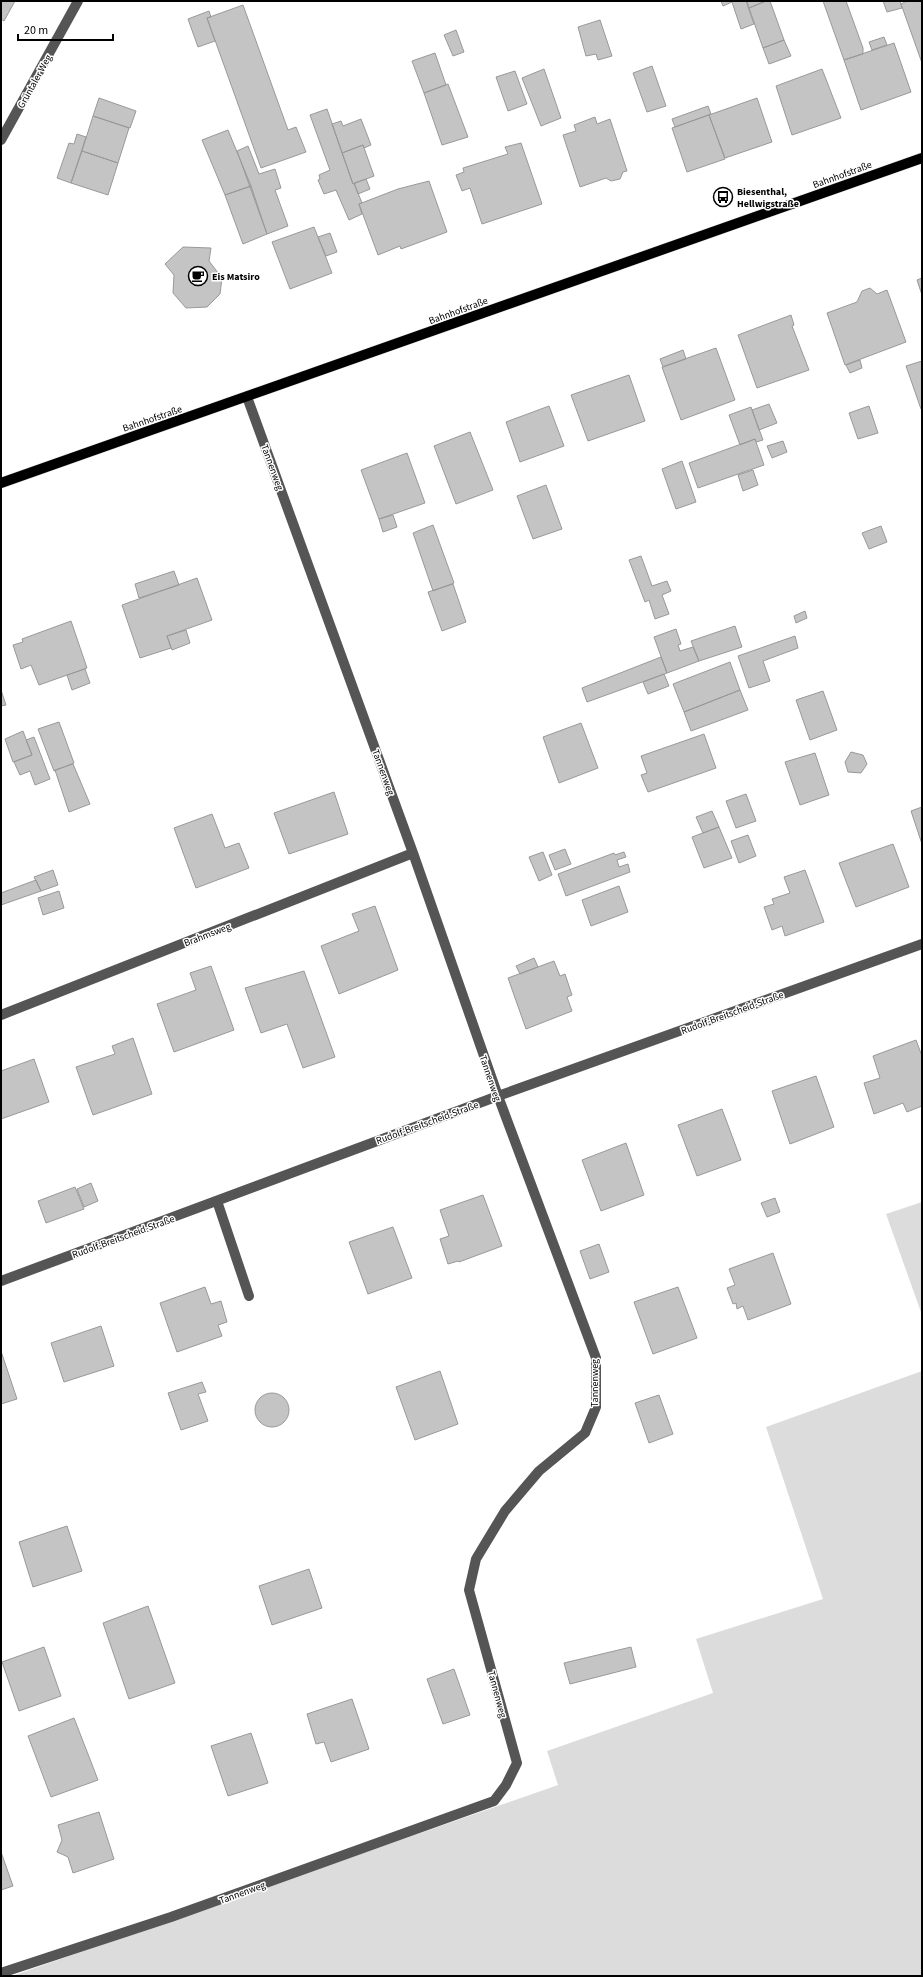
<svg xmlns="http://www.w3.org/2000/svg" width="923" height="1977" font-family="'Source Sans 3',sans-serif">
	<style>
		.green { fill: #dcdcdc }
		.building { fill: #c4c4c4; stroke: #999 }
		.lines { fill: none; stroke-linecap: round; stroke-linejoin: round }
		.major-casing { stroke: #dbdbdb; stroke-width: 11 }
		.minor { stroke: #555; stroke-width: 10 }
		.major { stroke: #000; stroke-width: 10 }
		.labels { text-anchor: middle; stroke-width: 3; stroke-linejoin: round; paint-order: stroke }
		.street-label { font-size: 10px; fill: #000; stroke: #fff }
		.poi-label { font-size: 10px; font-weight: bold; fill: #000; stroke: #fff; text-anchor: start }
	</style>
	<rect width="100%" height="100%" fill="#fff"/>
	<path class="green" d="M 922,1202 L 922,1315 L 886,1214 Z
		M 922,1371 L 922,1976 L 12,1976 L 558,1785 L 547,1751 L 713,1693 L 696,1639 L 823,1599 L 766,1427 Z"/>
	<path class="building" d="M 1,1 L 15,1 L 4,21 L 1,19 Z
		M 721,1 L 746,1 L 754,24 L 741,29 L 732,2 L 723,6 Z
		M 747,1 L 766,1 L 749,8 Z
		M 766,1 L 770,1 L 784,40 L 763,48 L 749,8 Z
		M 823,1 L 846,1 L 863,48 L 863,54 L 844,60 Z
		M 883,1 L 900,1 L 902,8 L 887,12 Z
		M 907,1 L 922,1 L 922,63 L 901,4 Z
		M 243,5 L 288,130 L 296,127 L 306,152 L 261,168 L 207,18 Z
		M 209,11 L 211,17 L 207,18 L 215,41 L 198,47 L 188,19 Z
		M 600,20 L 612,56 L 598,60 L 596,54 L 586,56 L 578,27 Z
		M 456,30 L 464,52 L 453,56 L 444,35 Z
		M 884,37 L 887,45 L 872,50 L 869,42 Z
		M 784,40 L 791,56 L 769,64 L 763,48 Z
		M 894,43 L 911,92 L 861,110 L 844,60 Z
		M 435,53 L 446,85 L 424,93 L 412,61 Z
		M 652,66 L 666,106 L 647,112 L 633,73 Z
		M 544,69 L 561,118 L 541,126 L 522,78 Z
		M 822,69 L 841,118 L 792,135 L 776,86 Z
		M 515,71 L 527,104 L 508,111 L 496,77 Z
		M 448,84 L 468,137 L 442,145 L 424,93 Z
		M 99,98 L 136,111 L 130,128 L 93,116 Z
		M 757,98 L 772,142 L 725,158 L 709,115 Z
		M 708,106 L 711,114 L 675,127 L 672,119 Z
		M 327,109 L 353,184 L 354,183 L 362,203 L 359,204 L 362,214 L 349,220 L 336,190 L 324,194 L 318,180 L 320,179 L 319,175 L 330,170 L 310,115 Z
		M 709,115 L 725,159 L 687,172 L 672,128 Z
		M 93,116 L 129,128 L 118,163 L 82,151 Z
		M 595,117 L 597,124 L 610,119 L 627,171 L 623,172 L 620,179 L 611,181 L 606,178 L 580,187 L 563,135 L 576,131 L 574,125 Z
		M 361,119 L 371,145 L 364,148 L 363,145 L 342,153 L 332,124 L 341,121 L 343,126 Z
		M 228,130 L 251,186 L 225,195 L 202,140 Z
		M 77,134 L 86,137 L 71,183 L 57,178 L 69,143 L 74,144 Z
		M 521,143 L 542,204 L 482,224 L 470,188 L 462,191 L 456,175 L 464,172 L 463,168 L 508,154 L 505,147 Z
		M 363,145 L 374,176 L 353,184 L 342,153 Z
		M 248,146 L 259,174 L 275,169 L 281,188 L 275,190 L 288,226 L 267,234 L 237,151 Z
		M 82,151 L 118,163 L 108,195 L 71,183 Z
		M 366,179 L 370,189 L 358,194 L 354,183 Z
		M 429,181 L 447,232 L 401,249 L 400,246 L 378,255 L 359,204 L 398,189 Z
		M 251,186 L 267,234 L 243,244 L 225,195 Z
		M 314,227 L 332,273 L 290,289 L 272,242 Z
		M 330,233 L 337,252 L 326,256 L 318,237 Z
		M 183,247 L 211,248 L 209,261 L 222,278 L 220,294 L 207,307 L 186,308 L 173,293 L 174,275 L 165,264 Z
		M 922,278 L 922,295 L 917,280 Z
		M 870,288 L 877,294 L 887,290 L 906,342 L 845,365 L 827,313 L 857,302 L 862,291 Z
		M 791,315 L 794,325 L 792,326 L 809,370 L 757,388 L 738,335 Z
		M 716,348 L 735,400 L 681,420 L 662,367 Z
		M 683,350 L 686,359 L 663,367 L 660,359 Z
		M 860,360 L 862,368 L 850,373 L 846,365 Z
		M 922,361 L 922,409 L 921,409 L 906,366 Z
		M 629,375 L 645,421 L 588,441 L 571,395 Z
		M 769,404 L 777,423 L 759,430 L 752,410 Z
		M 549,406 L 564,446 L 520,462 L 506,422 Z
		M 869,406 L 878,433 L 858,439 L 849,413 Z
		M 751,407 L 763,440 L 756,442 L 755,439 L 740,445 L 729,415 Z
		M 470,432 L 493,490 L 456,504 L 434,446 Z
		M 755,439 L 764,465 L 698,488 L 689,463 Z
		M 783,441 L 787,452 L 772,458 L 767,446 Z
		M 407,453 L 425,503 L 379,519 L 361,470 Z
		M 682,461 L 696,502 L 676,509 L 662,469 Z
		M 753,470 L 758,485 L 743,491 L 738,475 Z
		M 546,485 L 562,529 L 533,539 L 517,496 Z
		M 393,515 L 397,527 L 383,532 L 379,519 Z
		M 433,525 L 454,583 L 433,591 L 413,533 Z
		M 881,526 L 887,542 L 869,549 L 862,533 Z
		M 641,556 L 652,586 L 667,581 L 671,591 L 662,595 L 669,614 L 655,619 L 649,600 L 645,602 L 629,560 Z
		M 174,571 L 179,585 L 139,598 L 135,584 Z
		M 197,578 L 212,620 L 167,636 L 171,648 L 140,658 L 122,605 Z
		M 453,584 L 466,622 L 442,631 L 428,592 Z
		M 805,611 L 807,618 L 796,623 L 794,616 Z
		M 71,621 L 87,668 L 39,685 L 31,665 L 21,669 L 13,645 L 23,642 L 22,639 Z
		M 735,626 L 742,647 L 699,661 L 691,641 Z
		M 676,629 L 681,644 L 678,645 L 680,651 L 693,647 L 699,661 L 667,673 L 654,637 Z
		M 186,630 L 190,643 L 172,650 L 167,636 Z
		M 795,636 L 798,648 L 763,661 L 770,681 L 749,688 L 738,656 Z
		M 661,657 L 667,673 L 587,702 L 582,688 Z
		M 730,662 L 740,690 L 684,712 L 673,684 Z
		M 85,669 L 90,683 L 72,690 L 67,675 Z
		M 664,674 L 669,686 L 648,694 L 643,682 Z
		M 1,690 L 6,705 L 1,706 Z
		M 740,690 L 748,710 L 691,731 L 684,712 Z
		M 823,691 L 837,730 L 810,740 L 796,700 Z
		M 59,722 L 74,763 L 54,771 L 38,729 Z
		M 581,723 L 598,768 L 559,783 L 543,737 Z
		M 23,731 L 32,755 L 13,762 L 5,739 Z
		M 704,734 L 716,768 L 648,792 L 641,775 L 647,773 L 641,756 Z
		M 34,737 L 50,779 L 35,785 L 30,771 L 20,775 L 14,762 L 32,755 L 26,740 Z
		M 851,752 L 863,755 L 867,764 L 861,773 L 848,772 L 845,762 Z
		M 815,753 L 829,795 L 800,805 L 785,762 Z
		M 73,764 L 90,804 L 69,812 L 55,770 Z
		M 334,792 L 348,834 L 289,854 L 274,813 Z
		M 746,794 L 756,821 L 736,828 L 726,801 Z
		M 922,807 L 922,844 L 911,811 Z
		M 712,811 L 719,827 L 703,833 L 696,817 Z
		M 212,814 L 225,848 L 239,843 L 249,868 L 196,888 L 174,828 Z
		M 719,827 L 732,858 L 704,868 L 692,837 Z
		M 748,835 L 756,856 L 739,863 L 731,841 Z
		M 893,844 L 909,887 L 856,907 L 839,863 Z
		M 565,849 L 571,864 L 555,870 L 549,855 Z
		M 543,852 L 552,875 L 539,881 L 529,857 Z
		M 624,852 L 626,857 L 617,860 L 619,867 L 628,864 L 630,872 L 566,896 L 558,874 L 614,853 L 615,855 Z
		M 53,870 L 58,885 L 41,891 L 34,877 Z
		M 805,870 L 824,922 L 785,936 L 782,926 L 772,930 L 764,907 L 774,904 L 772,899 L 790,893 L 784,877 Z
		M 36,880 L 41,891 L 1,905 L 1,893 Z
		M 619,886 L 628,912 L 591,926 L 582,900 Z
		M 59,891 L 64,908 L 43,915 L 38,898 Z
		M 375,906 L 398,970 L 339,994 L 321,946 L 359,931 L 352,914 Z
		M 534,958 L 538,967 L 520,974 L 516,966 Z
		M 554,961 L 560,976 L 565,974 L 572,995 L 567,997 L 572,1011 L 526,1029 L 508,978 Z
		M 211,966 L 234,1030 L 174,1052 L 157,1004 L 196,990 L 190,973 Z
		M 304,971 L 335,1057 L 303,1068 L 287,1024 L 261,1033 L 245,988 Z
		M 133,1038 L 152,1094 L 93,1115 L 76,1067 L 115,1054 L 112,1046 Z
		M 916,1040 L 922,1056 L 922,1106 L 907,1112 L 903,1103 L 874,1114 L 864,1083 L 880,1078 L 873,1056 Z
		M 34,1059 L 49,1102 L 1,1119 L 1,1071 Z
		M 816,1076 L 834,1127 L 790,1144 L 772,1091 Z
		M 722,1109 L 741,1160 L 697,1176 L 678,1125 Z
		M 626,1143 L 644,1195 L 601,1211 L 582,1160 Z
		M 91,1183 L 98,1201 L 84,1207 L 77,1189 Z
		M 75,1187 L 84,1209 L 46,1223 L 38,1201 Z
		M 483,1195 L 502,1246 L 459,1262 L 458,1261 L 448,1264 L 440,1239 L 449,1236 L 440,1210 Z
		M 775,1198 L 780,1212 L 767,1217 L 761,1203 Z
		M 393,1227 L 412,1278 L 368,1294 L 349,1242 Z
		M 599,1244 L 609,1272 L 590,1279 L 580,1251 Z
		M 773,1253 L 791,1304 L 748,1320 L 743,1306 L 737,1309 L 736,1303 L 733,1304 L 727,1288 L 735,1285 L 729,1269 Z
		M 205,1287 L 211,1304 L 221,1301 L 227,1322 L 218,1325 L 222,1336 L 177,1352 L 160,1303 Z
		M 678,1287 L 697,1338 L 653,1354 L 634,1302 Z
		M 101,1326 L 114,1366 L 64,1382 L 51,1343 Z
		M 1,1351 L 17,1399 L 1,1404 Z
		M 440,1371 L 458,1424 L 415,1440 L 396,1387 Z
		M 202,1382 L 206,1392 L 198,1394 L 208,1421 L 181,1430 L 168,1393 Z
		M255 1410a17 17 0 1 1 34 0a17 17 0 1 1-34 0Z
		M 659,1395 L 673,1434 L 649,1443 L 635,1403 Z
		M 67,1526 L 82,1571 L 33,1587 L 19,1542 Z
		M 309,1569 L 322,1608 L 272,1625 L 259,1586 Z
		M 148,1606 L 175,1683 L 129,1699 L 103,1623 Z
		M 44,1647 L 61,1696 L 19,1711 L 2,1662 Z
		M 631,1647 L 636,1667 L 570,1684 L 564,1663 Z
		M 454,1669 L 470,1715 L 443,1724 L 427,1679 Z
		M 352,1699 L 369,1749 L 331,1762 L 324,1742 L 316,1744 L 307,1714 Z
		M 74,1718 L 98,1780 L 51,1797 L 28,1736 Z
		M 251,1733 L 268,1783 L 228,1796 L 211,1746 Z
		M 99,1812 L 114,1859 L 73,1873 L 68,1857 L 57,1852 L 62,1840 L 58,1825 Z
		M 1,1852 L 13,1886 L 1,1890 Z"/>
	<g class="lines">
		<g class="major-casing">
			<path id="major" d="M 1,483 L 922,158"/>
		</g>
		<path class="minor" d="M 1,140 L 78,1
			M 1,1015 L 413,853
			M 217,1201 L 249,1296
			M 1,1281 L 498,1096 L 922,944
			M 1,1973 L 171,1917 L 494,1801 L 506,1785 L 517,1763 L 469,1590 L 476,1559 L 505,1511 L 539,1471 L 585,1433 L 596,1407 L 596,1358 L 498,1096 L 413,853 L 247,397"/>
		<use href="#major" class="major"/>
	</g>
	<defs>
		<g id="bus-ring" transform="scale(1)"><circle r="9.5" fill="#fff" stroke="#000" stroke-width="1.5"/><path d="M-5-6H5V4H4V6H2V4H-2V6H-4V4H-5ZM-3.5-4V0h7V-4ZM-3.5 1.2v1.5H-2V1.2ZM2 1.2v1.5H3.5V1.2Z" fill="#000"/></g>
		<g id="cafe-ring" transform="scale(1)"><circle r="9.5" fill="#fff" stroke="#000" stroke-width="1.5"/><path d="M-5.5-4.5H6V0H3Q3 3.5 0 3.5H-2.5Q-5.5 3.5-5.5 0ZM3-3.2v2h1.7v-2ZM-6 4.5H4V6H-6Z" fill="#000"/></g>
	</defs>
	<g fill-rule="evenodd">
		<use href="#bus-ring" x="723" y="197"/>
		<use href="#cafe-ring" x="198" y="276"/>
	</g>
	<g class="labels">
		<g class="street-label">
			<text transform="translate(34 81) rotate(-61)" y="4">Grüntaler Weg</text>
			<text transform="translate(842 174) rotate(-20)" y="4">Bahnhofstraße</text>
			<text transform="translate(458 310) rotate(-20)" y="4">Bahnhofstraße</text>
			<text transform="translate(152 418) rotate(-19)" y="4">Bahnhofstraße</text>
			<text transform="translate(273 467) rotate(70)" y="4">Tannenweg</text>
			<text transform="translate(384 772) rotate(70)" y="4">Tannenweg</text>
			<text transform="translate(207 934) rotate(-21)" y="4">Brahmsweg</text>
			<text transform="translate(732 1012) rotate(-20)" y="4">Rudolf-Breitscheid-Straße</text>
			<text transform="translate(491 1078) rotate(71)" y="4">Tannenweg</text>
			<text transform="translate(427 1122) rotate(-20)" y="4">Rudolf-Breitscheid-Straße</text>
			<text transform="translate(123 1236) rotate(-20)" y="4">Rudolf-Breitscheid-Straße</text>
			<text transform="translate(594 1383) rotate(-90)" y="4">Tannenweg</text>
			<text transform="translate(498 1694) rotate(75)" y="4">Tannenweg</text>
			<text transform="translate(242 1892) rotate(-20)" y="4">Tannenweg</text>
		</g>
		<g class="poi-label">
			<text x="737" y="195">Biesenthal,<tspan x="737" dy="12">Hellwigstraße</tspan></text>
			<text x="212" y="280">Eis Matsiro</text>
		</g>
	</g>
	<rect width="923" height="1977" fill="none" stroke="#000000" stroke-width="4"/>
	<path d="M18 34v6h95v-6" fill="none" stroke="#000000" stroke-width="2"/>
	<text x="24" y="34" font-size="12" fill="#000000" stroke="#ffffff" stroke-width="3" paint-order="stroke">20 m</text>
</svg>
